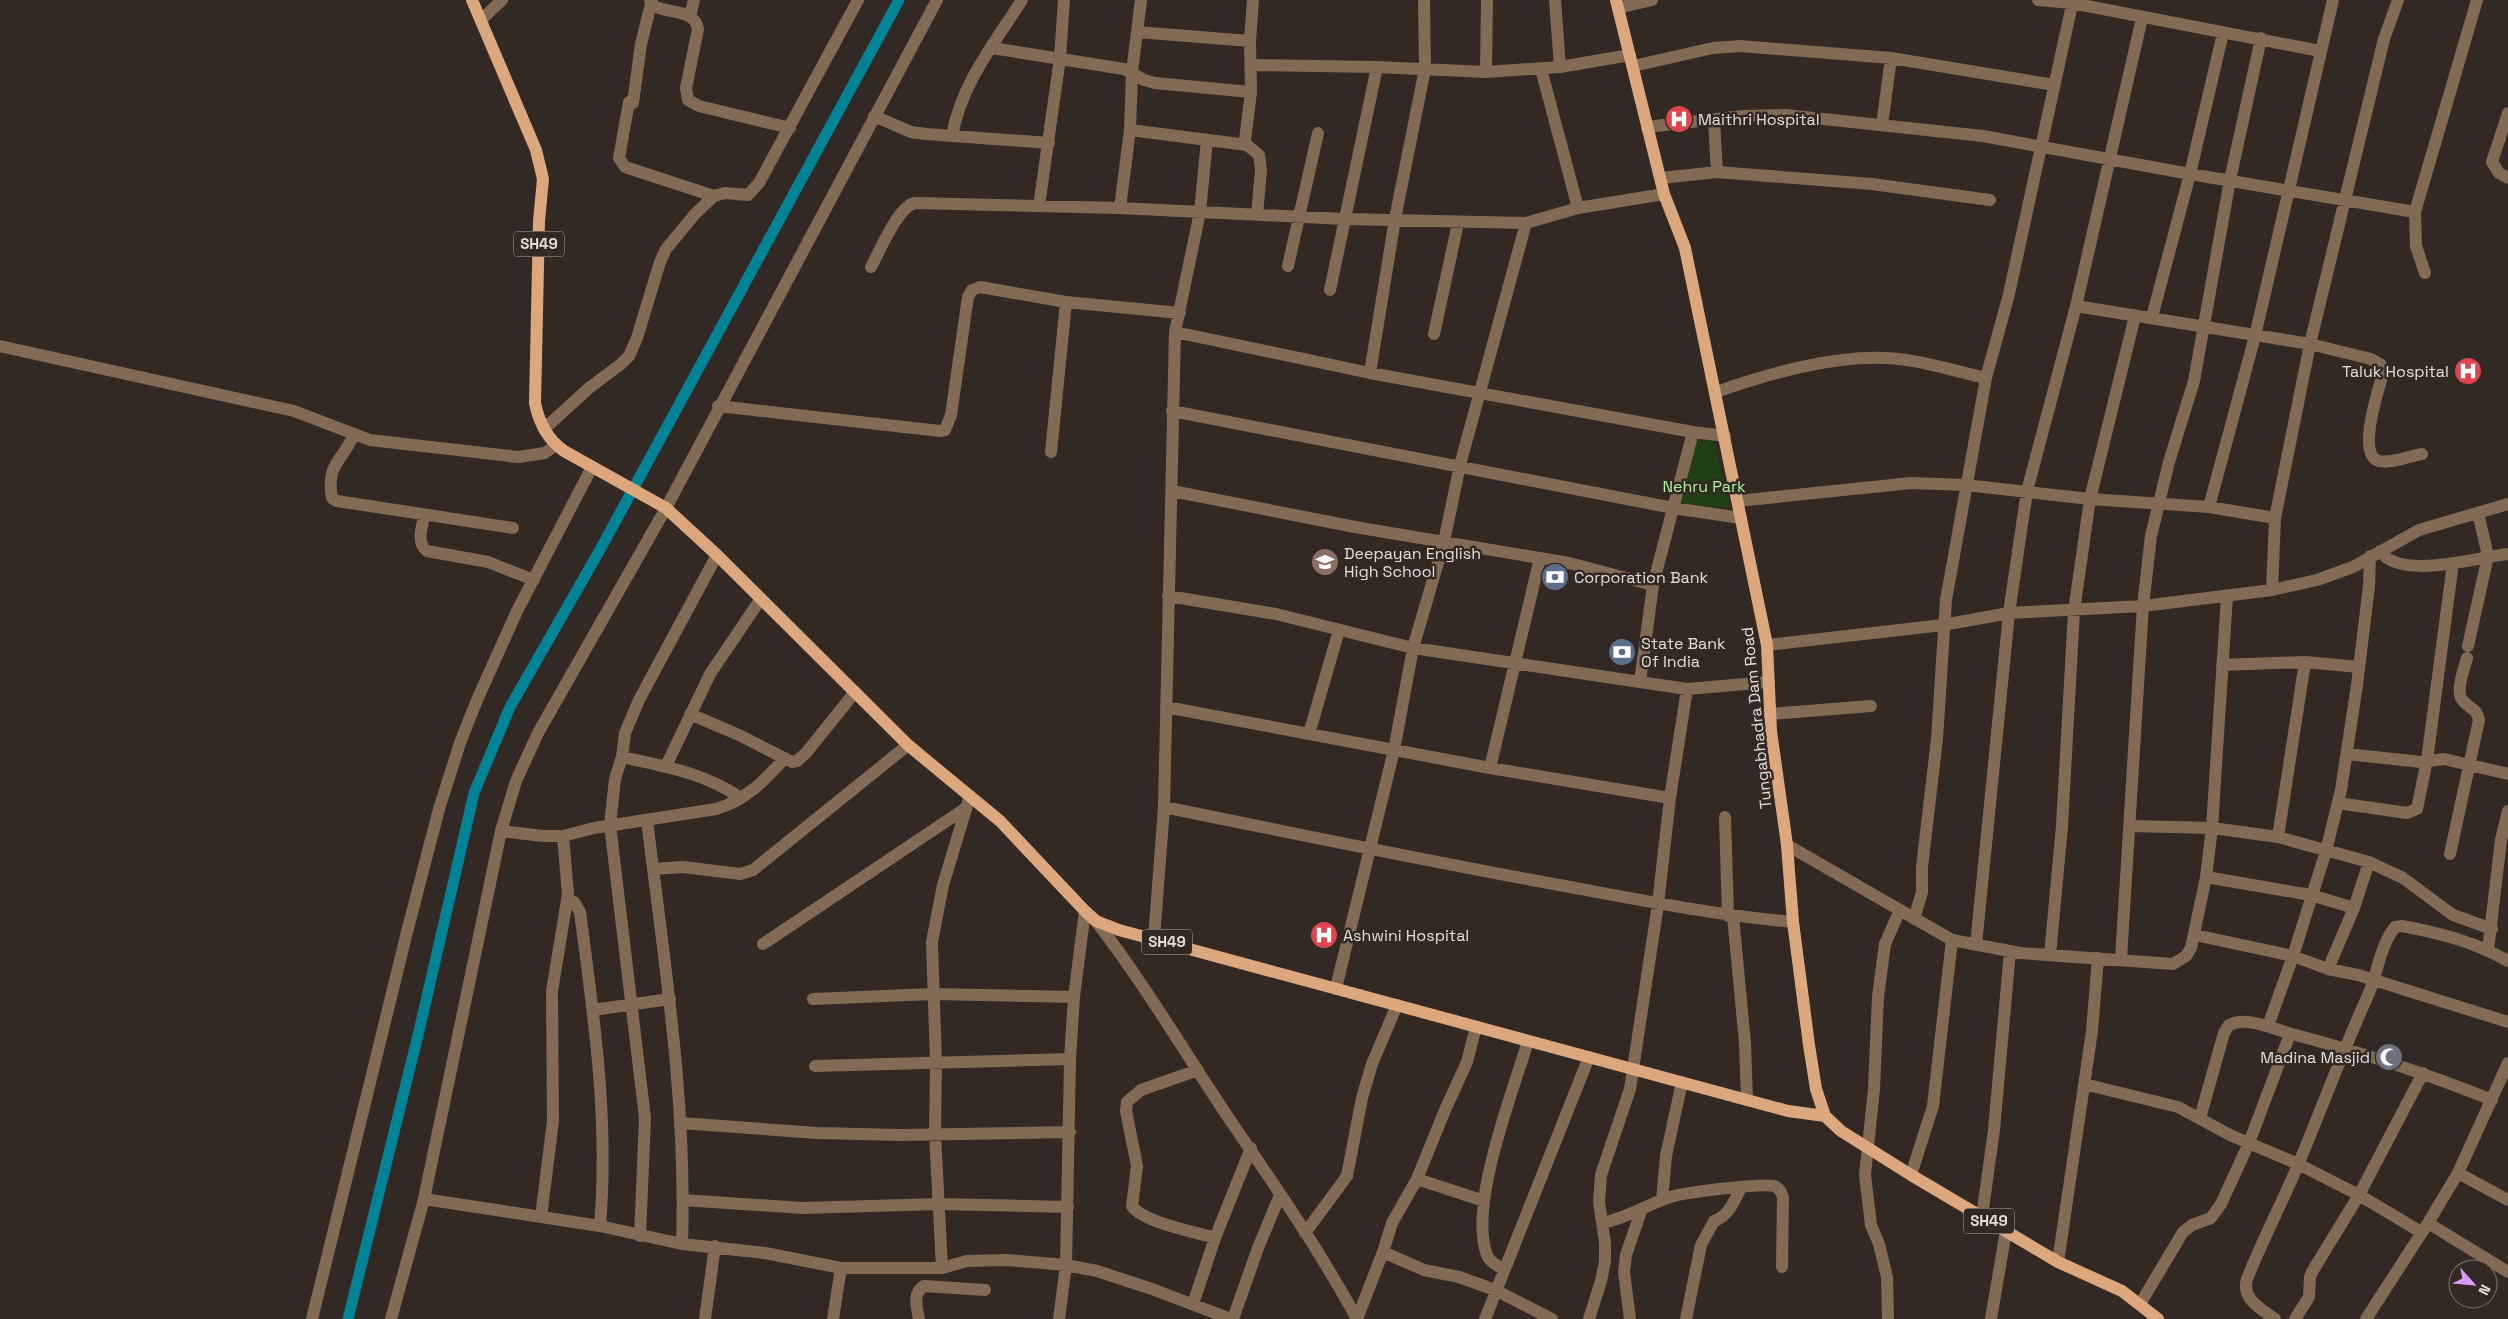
<svg xmlns="http://www.w3.org/2000/svg" width="2508" height="1319" font-family="'Space Grotesk',sans-serif">
	<style>
		.green { fill: #203f14 }
		.lines { fill: none; stroke-linecap: round; stroke-linejoin: round }
		.canal { stroke: #008397; stroke-width: 11 }
		.minor { stroke: #836a55; stroke-width: 12 }
		.major { stroke: #dca77d; stroke-width: 12 }
		.labels { text-anchor: middle; stroke-width: 5; stroke-linejoin: round; paint-order: stroke }
		.shield { fill: #322924; stroke: #afa8a3; stroke-width: 1 }
		.shield-label { font-size: 15px; font-weight: bold; fill: #e4deda }
		.poi-label { font-size: 16px; fill: #e4deda; stroke: #322924; text-anchor: start }
		.park-label { font-size: 16px; fill: #b2f09c; stroke: #322924 }
		.street-label { font-size: 16px; fill: #e4deda; stroke: #322924 }
	</style>
	<rect width="100%" height="100%" fill="#322924"/>
	<path class="green" d="M 1696,440 L 1713,441 L 1731,508 L 1679,505 Z"/>
	<g class="lines">
		<path class="canal" d="M 348,1319 L 419,1031 L 474,793 L 510,707 L 601,548 L 899,0"/>
		<path class="minor" d="M 650,0 L 654,6 C 669,14 695,9 698,29 L 686,88 L 688,100 L 699,106 L 790,128
			M 1555,0 L 1560,67
			M 2038,0 L 2072,3 L 2320,51
			M 1618,8 L 1652,0
			M 690,16 L 694,0
			M 482,19 L 502,0
			M 1137,32 L 1250,41
			M 992,48 L 1124,69 L 1144,80 L 1155,83 L 1251,92 L 1250,41 L 1253,0
			M 1251,65 L 1377,67 L 1486,72 L 1560,67 L 1630,55
			M 1633,66 L 1713,48 L 1740,46 L 1891,58 L 2054,85
			M 1541,69 L 1578,208
			M 1486,72 L 1487,0
			M 1251,92 L 1245,140 L 1247,145 L 1259,155 L 1261,170 L 1257,215
			M 629,102 L 619,158 L 625,167 L 714,196
			M 633,103 L 641,44 L 651,4
			M 2508,113 L 2492,162 L 2499,173 L 2508,178
			M 874,116 L 911,132 L 926,134 L 1049,143
			M 1714,120 L 1717,172
			M 1882,125 L 1891,58
			M 1647,127 L 1743,116 L 1786,115 L 1983,136 L 2190,174 L 2415,212
			M 1130,130 L 1247,145
			M 952,136 C 961,84 994,44 1022,0
			M 1661,178 L 1717,172 L 1872,184 L 1990,200
			M 1039,206 L 1060,58 L 1064,0
			M 1120,208 L 1130,130 L 1132,72 L 1141,0
			M 1288,266 L 1318,133
			M 871,267 C 880,251 898,206 915,203 L 1120,208 L 1344,219 L 1526,223 L 1578,208 L 1664,194
			M 2425,273 L 2416,246 L 2415,212 L 2477,0
			M 1330,290 L 1377,67
			M 2076,306 L 2310,344 L 2371,359 L 2381,365 L 2383,373 C 2379,389 2356,455 2379,461 C 2392,464 2409,456 2422,454
			M 2152,317 L 2190,174 L 2223,33
			M 1175,332 L 1370,373 L 1693,432 L 1725,436
			M 1434,334 L 1458,223
			M 0,346 L 294,411 L 370,440 L 518,457 L 545,453 L 556,445
			M 1370,373 L 1395,219 L 1425,69 L 1424,0
			M 1716,392 C 1768,374 1832,355 1888,358 C 1921,360 1954,371 1986,378
			M 718,406 L 940,431 L 945,430 L 951,415 L 968,297 L 972,290 L 980,287 L 1066,302 L 1180,313
			M 1172,411 L 1673,508 L 1741,518
			M 544,429 L 589,388 L 621,364 L 629,356 L 637,338 L 660,262 L 666,249 L 695,214 L 714,196 L 725,193 L 748,195 L 759,183 L 858,0
			M 354,435 C 341,462 326,465 332,498 L 337,501 L 513,528
			M 1051,452 L 1066,302
			M 1172,491 L 1355,527 L 1569,563 L 1653,585 L 1640,682
			M 1738,501 L 1911,483 L 1966,485 L 2090,499 L 2209,507
			M 424,516 C 422,527 416,543 427,551 L 488,562 L 534,580
			M 2275,518 L 2209,507 L 2255,336 L 2333,0
			M 2380,551 C 2400,581 2477,557 2508,554
			M 1653,585 L 1693,432
			M 2272,590 L 2275,518 L 2310,344 L 2384,39 L 2398,0
			M 1168,596 L 1276,614 L 1413,648 L 1640,682 L 1687,689 L 1769,682
			M 1767,645 L 1943,625 L 2009,613 L 2143,606 L 2272,590 L 2317,580 L 2353,567 L 2419,530 L 2508,504
			M 2468,646 L 2488,556 L 2478,513
			M 2222,665 L 2305,662 L 2359,667
			M 1166,707 L 1490,768 L 1670,798
			M 690,714 L 739,735 L 792,762 L 797,761 L 806,753 L 855,692
			M 1770,714 L 1871,706
			M 1309,734 L 1339,630
			M 2347,754 L 2421,762 L 2444,759 L 2508,774
			M 622,757 C 664,766 705,773 741,798
			M 666,766 L 710,674 L 760,600
			M 1490,768 L 1540,558
			M 2338,803 L 2407,813 L 2417,809 L 2427,760 L 2453,563
			M 1164,807 C 1286,832 1409,857 1532,880 C 1619,896 1705,914 1793,922
			M 1725,817 L 1728,916
			M 647,820 C 664,961 687,1101 682,1244
			M 2131,826 L 2212,828 L 2278,837 L 2369,862 L 2403,878 L 2453,915 L 2492,929
			M 501,831 L 543,836 L 563,836 L 594,828 L 716,809 C 745,801 765,780 785,758
			M 2278,837 L 2305,662
			M 1787,845 L 1952,940 L 2020,953 L 2173,964 L 2186,956 L 2191,948 L 2206,877 L 2212,828 L 2227,596
			M 2450,854 L 2479,720 C 2477,709 2471,709 2464,702 C 2454,693 2464,670 2467,658
			M 653,869 L 683,867 L 740,874 L 753,870 L 908,745
			M 2206,877 L 2311,895 L 2354,908
			M 568,901 L 574,902 L 580,912 C 594,1018 609,1119 600,1226
			M 1733,916 L 1745,1043 L 1747,1100
			M 1914,919 L 1922,892 L 1922,867 L 1937,739 L 1946,600 L 1986,378 L 2009,294 L 2073,0
			M 1096,921 C 1146,986 1187,1056 1232,1123 C 1276,1187 1320,1251 1357,1319
			M 2195,935 L 2293,956 L 2328,969 L 2358,975 L 2508,1022
			M 1154,939 L 1164,807 L 1175,332 L 1200,212 L 1207,140
			M 763,944 L 966,808
			M 1976,945 L 2009,613 L 2027,491 L 2076,306 L 2142,18
			M 2488,950 L 2501,840 L 2508,811
			M 2050,955 L 2062,826 L 2074,611 L 2090,499 L 2135,316
			M 2121,959 L 2143,606 L 2151,536 L 2169,462 L 2194,381 L 2230,180 L 2261,38
			M 2328,969 L 2354,908 L 2369,862
			M 1336,988 L 1394,750 L 1413,648 L 1444,542 L 1460,465 L 1526,223
			M 813,999 L 933,994 L 1074,997
			M 593,1010 L 670,999
			M 2268,1026 L 2293,956 L 2326,851 L 2341,790 L 2357,685 L 2369,586 L 2370,556
			M 815,1066 L 1070,1059
			M 1198,1070 L 1141,1090 L 1127,1102 L 1126,1111 L 1137,1166 L 1132,1206 C 1142,1222 1196,1232 1215,1238
			M 2084,1084 L 2178,1107 L 2230,1135 L 2298,1164 L 2359,1195 L 2421,1232
			M 2200,1118 L 2224,1033 L 2229,1025 C 2248,1015 2277,1031 2296,1035 C 2363,1053 2428,1074 2492,1100
			M 681,1123 L 817,1133 L 901,1135 L 1070,1132
			M 2458,1173 L 2508,1200
			M 1911,1175 L 1933,1106 L 1952,940
			M 1417,1179 L 1484,1201
			M 424,1199 L 600,1226 L 682,1244 L 765,1253 L 841,1268 L 942,1268 L 967,1261 L 1006,1260 L 1066,1265 L 1097,1271 L 1152,1289 L 1231,1319
			M 683,1200 L 802,1208 L 940,1204 L 1068,1207
			M 1662,1200 L 1666,1156 L 1682,1082
			M 1982,1216 L 1994,1130 L 2010,951
			M 541,1217 L 553,1121 L 552,991 L 568,894 L 563,836
			M 1602,1223 C 1628,1218 1649,1203 1674,1196 C 1690,1192 1761,1183 1774,1186 C 1780,1188 1781,1192 1783,1197 L 1782,1267
			M 2428,1223 L 2508,1272
			M 1305,1233 L 1347,1176 L 1362,1098 L 1372,1064 L 1397,1005
			M 640,1236 L 645,1118 L 610,825 L 615,779 L 622,757 L 625,733 L 639,700 L 717,555
			M 1383,1252 L 1424,1270 L 1459,1277 L 1495,1290 L 1552,1319
			M 2058,1262 L 2092,1031 L 2098,958
			M 942,1268 L 935,1134 L 936,1062 L 932,942 L 943,885 L 970,796
			M 1504,1269 C 1497,1266 1490,1262 1487,1255 C 1468,1205 1513,1092 1528,1041
			M 1193,1304 L 1215,1238 L 1251,1148
			M 2140,1304 L 2183,1232 L 2192,1225 L 2211,1218 L 2221,1204 L 2249,1143 L 2290,1034
			M 312,1319 L 407,932 L 439,809 L 460,743 L 477,700 L 517,611 L 592,467
			M 391,1319 L 424,1199 L 501,831 L 516,781 L 538,733 L 666,508 L 937,0
			M 705,1319 L 715,1246
			M 833,1319 L 841,1268
			M 919,1319 C 917,1308 912,1293 924,1286 L 985,1290
			M 1059,1319 L 1066,1265 L 1070,1059 L 1074,997 L 1085,911
			M 1233,1319 L 1258,1248 L 1280,1195
			M 1357,1319 L 1383,1252 L 1392,1223 L 1417,1179 L 1445,1110 L 1467,1062 L 1476,1027
			M 1485,1319 L 1589,1057
			M 1589,1319 L 1601,1281 L 1605,1261 L 1605,1243 L 1599,1202 L 1601,1175 L 1630,1089 L 1658,904 L 1670,798 L 1687,689
			M 1630,1319 L 1624,1272 L 1626,1255 L 1641,1211
			M 1686,1319 L 1701,1245 L 1714,1221 C 1729,1216 1734,1201 1741,1188
			M 1888,1319 L 1887,1277 L 1879,1244 L 1871,1225 L 1865,1175 L 1874,1089 L 1878,997 L 1885,944 L 1900,910
			M 1991,1319 L 2006,1231
			M 2275,1319 C 2261,1309 2241,1299 2247,1279 C 2262,1241 2282,1203 2298,1165 C 2322,1108 2343,1050 2369,993 C 2378,971 2380,946 2395,927 L 2402,926 C 2440,933 2475,942 2508,961
			M 2295,1319 L 2309,1297 L 2310,1277 L 2312,1272 L 2359,1195 L 2423,1073
			M 2366,1319 L 2428,1223 L 2458,1173 L 2508,1063"/>
		<path class="major" d="M 472,0 L 536,150 L 543,179 L 539,221 L 535,403 C 539,423 547,439 564,451 L 666,508 L 717,555 L 908,745 L 1000,821 L 1085,911 L 1096,921 L 1119,930 L 1747,1100 L 1788,1111 L 1825,1116 L 1841,1131 L 1911,1175 L 2058,1262 L 2122,1291 L 2158,1319
			M 1616,0 L 1664,194 L 1685,248 L 1767,645 L 1771,731 L 1787,845 L 1793,922 L 1809,1045 L 1816,1089 L 1825,1116"/>
	</g>
	<defs>
		<g id="hospital-disc" transform="scale(1.4375)"><circle r="9.5" fill="#e0444e" stroke="#322924"/><path d="M-5-5h3v3.5h4V-5h3V5h-3V1.5h-4V5h-3Z" fill="#fff"/></g>
		<g id="school-disc" transform="scale(1.4375)"><circle r="9.5" fill="#8d6e63" stroke="#322924"/><path d="M0-5L7-2L0 1L-7-2ZM-4 1L0 2.5L4 1V4Q0 6-4 4Z" fill="#fff"/></g>
		<g id="bank-disc" transform="scale(1.4375)"><circle r="9.5" fill="#5c6f8a" stroke="#322924"/><path d="M-6-4H6V4H-6ZM0-2.3a2.3 2.3 0 1 0 0 4.6a2.3 2.3 0 1 0 0-4.6Z" fill="#fff"/></g>
		<g id="mosque-disc" transform="scale(1.4375)"><circle r="9.5" fill="#6b7280" stroke="#322924"/><path d="M3.5-4.9A6 6 0 1 0 3.5 4.9A5 5 0 1 1 3.5-4.9Z" fill="#fff"/></g>
	</defs>
	<g fill-rule="evenodd">
		<use href="#hospital-disc" x="1679" y="119"/>
		<use href="#hospital-disc" x="2468" y="371"/>
		<use href="#school-disc" x="1325" y="562"/>
		<use href="#bank-disc" x="1555" y="577"/>
		<use href="#bank-disc" x="1622" y="652"/>
		<use href="#hospital-disc" x="1324" y="935"/>
		<use href="#mosque-disc" x="2389" y="1057"/>
	</g>
	<g class="labels">
		<g class="shield">
			<rect x="514" y="231.5" width="50" height="25" rx="4"/>
			<rect x="1142" y="929.5" width="50" height="25" rx="4"/>
			<rect x="1964" y="1208.5" width="50" height="25" rx="4"/>
		</g>
		<g class="shield-label">
			<text x="539" y="249">SH49</text>
			<text x="1167" y="947">SH49</text>
			<text x="1989" y="1226">SH49</text>
		</g>
		<g class="poi-label">
			<text x="1698" y="125">Maithri Hospital</text>
			<text x="2449" y="377" text-anchor="end">Taluk Hospital</text>
			<text x="1344" y="559">Deepayan English<tspan x="1344" dy="18">High School</tspan></text>
			<text x="1574" y="583">Corporation Bank</text>
			<text x="1641" y="649">State Bank<tspan x="1641" dy="18">Of India</tspan></text>
			<text x="1343" y="941">Ashwini Hospital</text>
			<text x="2370" y="1063" text-anchor="end">Madina Masjid</text>
		</g>
		<g class="park-label">
			<text x="1704" y="492">Nehru Park</text>
		</g>
		<g class="street-label">
			<text transform="translate(1756 718) rotate(-96)" y="6">Tungabhadra Dam Road</text>
		</g>
	</g>
	<g transform="translate(2473 1284) rotate(117)"><circle r="24" fill="#322924" stroke="#79716d"/>
	<path d="M0-4L9 19L0 12L-9 19Z" fill="#da9af6"/>
	<text y="-8" font-size="14" font-weight="bold" text-anchor="middle" fill="#e4deda">N</text>
	</g>
</svg>
